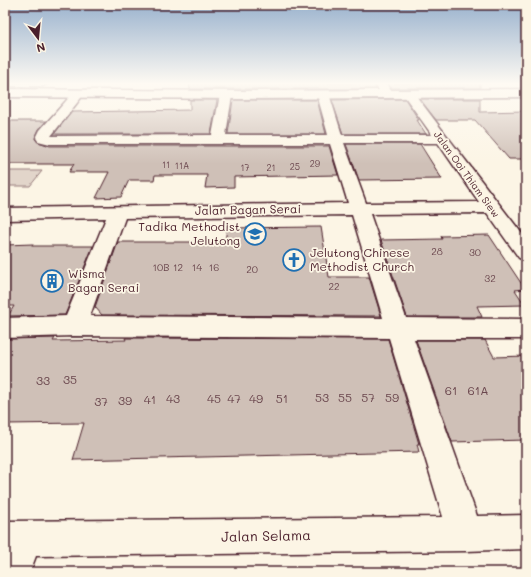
<svg xmlns="http://www.w3.org/2000/svg" width="531" height="577" font-family="Mali,sans-serif">
	<style>
		.green { fill: #e2d5ca; stroke: #967a7a }
		.building { fill: #cfc0b7; stroke: #4a1f2b }
		.lines { fill: none; stroke-linecap: round; stroke-linejoin: round }
		.minor-casing { stroke: #4a1f2b; stroke-width: 3 }
		.major-casing { stroke: #4a1f2b; stroke-width: 3 }
		.minor { fill: #fcf5e5; fill-rule: evenodd }
		.major { fill: #fcf5e5; fill-rule: evenodd }
		.labels { text-anchor: middle; stroke-width: 3.5; stroke-linejoin: round; paint-order: stroke }
		.far-number-label { font-size: 9px; fill: #6b474e }
		.far-street-label { font-size: 10px; fill: #4a1f2b; stroke: #fcf5e5 }
		.number-label { font-size: 10px; fill: #6b474e }
		.street-label { font-size: 12px; fill: #4a1f2b; stroke: #fcf5e5 }
		.poi-label { font-size: 12px; fill: #4a1f2b; stroke: #fcf5e5; text-anchor: start }
		.near-number-label { font-size: 12px; fill: #6b474e }
		.near-street-label { font-size: 14px; fill: #4a1f2b; stroke: #fcf5e5 }
	</style>
	<rect width="100%" height="100%" fill="#fcf5e5"/>
	<filter id="ink" filterUnits="userSpaceOnUse"><feTurbulence type="fractalNoise" baseFrequency=".025" numOctaves="2"/><feDisplacementMap in="SourceGraphic" scale="8" xChannelSelector="R" yChannelSelector="G"/><feConvolveMatrix kernelMatrix="1 2 1 2 8 2 1 2 1" color-interpolation-filters="sRGB"/></filter>
	<g filter="url(#ink)">
		<path class="green" d="M 5,171 L 42,171 L 30,186 L 5,186 Z"/>
		<path class="building" d="M 189,83 L 373,83 L 376,89 L 190,89 Z
			M 388,83 L 480,83 L 480,88 L 391,88 Z
			M 405,99 L 419,120 L 417,120 L 426,134 L 343,134 L 332,100 Z
			M 420,99 L 480,99 L 480,112 L 526,111 L 526,159 L 509,159 L 475,120 L 436,120 Z
			M 190,100 L 217,100 L 211,134 L 54,134 L 72,112 L 190,110 Z
			M 233,100 L 317,100 L 326,134 L 228,134 Z
			M 5,121 L 46,121 L 39,129 L 35,139 L 38,142 L 50,146 L 329,146 L 338,175 L 234,177 L 234,187 L 205,188 L 207,175 L 155,175 L 154,180 L 129,180 L 121,197 L 96,198 L 109,172 L 69,172 L 74,164 L 5,164 Z
			M 346,144 L 420,144 L 442,179 L 359,180 Z
			M 321,227 L 329,277 L 369,277 L 381,316 L 102,315 L 95,307 L 118,242 L 225,242 L 227,228 Z
			M 489,235 L 525,289 L 515,290 L 525,305 L 477,306 L 482,317 L 407,317 L 381,240 L 442,239 L 441,236 Z
			M 33,244 L 32,246 L 93,246 L 65,315 L 8,316 L 14,306 L 5,306 L 5,245 Z
			M 55,338 L 53,341 L 126,340 L 125,338 L 388,339 L 419,444 L 417,444 L 419,452 L 73,460 L 84,423 L 5,424 L 5,339 Z
			M 416,340 L 485,340 L 494,357 L 526,356 L 526,440 L 452,442 Z"/>
		<g class="lines">
			<g class="minor-casing">
				<path id="minor" d="M 5,83 L 49,83 L 43,86 L 5,86 Z
					M 374,83 L 386,83 L 393,94 L 391,96 L 383,96 Z
					M 78,90 L 82,92 L 84,94 L 51,136 L 212,135 L 220,95 L 222,92 L 230,92 L 232,95 L 226,135 L 328,135 L 317,94 L 319,92 L 327,92 L 329,94 L 342,135 L 432,135 L 403,94 L 405,92 L 413,92 L 526,239 L 526,260 L 519,258 L 487,213 L 370,214 L 406,318 L 526,319 L 526,339 L 414,339 L 477,516 L 526,515 L 526,549 L 466,551 L 36,556 L 30,572 L 5,572 L 5,521 L 443,517 L 389,338 L 74,336 L 5,338 L 5,318 L 66,316 L 106,218 L 5,220 L 5,208 L 348,203 L 330,144 L 50,144 L 38,141 L 36,138 L 40,130 L 74,92 ZM 344,143 L 438,143 L 479,202 L 366,203 ZM 352,215 L 383,318 L 90,316 L 125,218 Z"/>
			</g>
			<g class="major-casing">
				<path id="major" d="M 5,89 L 240,91 L 526,89 L 526,97 L 240,99 L 5,97 Z"/>
			</g>
			<use href="#minor" class="minor"/>
			<use href="#major" class="major"/>
		</g>
	</g>
	<linearGradient id="sky" x2="0" y2="1"><stop stop-color="#98b1cd"/><stop offset="0.51" stop-color="#fefaf3"/><stop offset="1" stop-color="#fefaf3" stop-opacity="0"/></linearGradient>
	<rect width="531" height="164" fill="url(#sky)"/>
	<defs>
		<g id="school-ring" transform="scale(1.15)"><circle r="9.5" fill="#fcf5e5" stroke="#1f6fb2" stroke-width="1.5"/><path d="M0-5L7-2L0 1L-7-2ZM-4 1L0 2.5L4 1V4Q0 6-4 4Z" fill="#1f6fb2"/></g>
		<g id="church-ring" transform="scale(1.15)"><circle r="9.5" fill="#fcf5e5" stroke="#1f6fb2" stroke-width="1.5"/><path d="M-1.2-6h2.4v3.5h3.3v2.4h-3.3V6h-2.4V-.1h-3.3v-2.4h3.3Z" fill="#1f6fb2"/></g>
		<g id="building-ring" transform="scale(1.15)"><circle r="9.5" fill="#fcf5e5" stroke="#1f6fb2" stroke-width="1.5"/><path d="M-4-6H4V6H1V3H-1V6H-4ZM-2.5-4.3h1.7v1.8h-1.7ZM.8-4.3h1.7v1.8H.8ZM-2.5-1h1.7V.8h-1.7ZM.8-1h1.7V.8H.8Z" fill="#1f6fb2"/></g>
	</defs>
	<g fill-rule="evenodd">
		<use href="#school-ring" x="255" y="234"/>
		<use href="#church-ring" x="294" y="260"/>
		<use href="#building-ring" x="52" y="281"/>
	</g>
	<g class="labels">
		<g class="far-number-label">
			<text x="315" y="167">29</text>
			<text x="166" y="168">11</text>
			<text x="182" y="169">11A</text>
			<text x="295" y="170">25</text>
			<text x="245" y="171">17</text>
			<text x="271" y="171">21</text>
		</g>
		<g class="far-street-label">
			<text transform="translate(467 174) rotate(54)" y="4">Jalan Ooi Thiam Siew</text>
		</g>
		<g class="number-label">
			<text x="437" y="255">28</text>
			<text x="475" y="256">30</text>
			<text x="161" y="271">10B</text>
			<text x="178" y="271">12</text>
			<text x="197" y="271">14</text>
			<text x="214" y="271">16</text>
			<text x="252" y="273">20</text>
			<text x="490" y="282">32</text>
			<text x="334" y="290">22</text>
		</g>
		<g class="street-label">
			<text transform="translate(248 210) rotate(-1)" y="4">Jalan Bagan Serai</text>
		</g>
		<g class="poi-label">
			<text x="240" y="231" text-anchor="end">Tadika Methodist<tspan x="240" dy="14">Jelutong</tspan></text>
			<text x="310" y="257">Jelutong Chinese<tspan x="310" dy="14">Methodist Church</tspan></text>
			<text x="68" y="278">Wisma<tspan x="68" dy="14">Bagan Serai</tspan></text>
		</g>
		<g class="near-number-label">
			<text x="70" y="384">35</text>
			<text x="43" y="385">33</text>
			<text x="451" y="395">61</text>
			<text x="478" y="395">61A</text>
			<text x="322" y="402">53</text>
			<text x="345" y="402">55</text>
			<text x="368" y="402">57</text>
			<text x="392" y="402">59</text>
			<text x="173" y="403">43</text>
			<text x="214" y="403">45</text>
			<text x="234" y="403">47</text>
			<text x="256" y="403">49</text>
			<text x="282" y="403">51</text>
			<text x="150" y="404">41</text>
			<text x="125" y="405">39</text>
			<text x="101" y="406">37</text>
		</g>
		<g class="near-street-label">
			<text transform="translate(266 536) rotate(-1)" y="5">Jalan Selama</text>
		</g>
	</g>
	<rect width="531" height="577" fill="none" stroke="#fcf5e5" stroke-width="20"/>
	<rect x="10" y="10" width="511" height="557" fill="none" stroke="#4a1f2b" stroke-width="1.5" filter="url(#ink)"/>
	<g transform="translate(38 38) rotate(164)" stroke="#fcf5e5" stroke-width="3" paint-order="stroke">
	<path d="M0-3L7 15L0 10L-7 15Z" fill="#4a1f2b"/>
	<text y="-6" font-size="11" font-weight="bold" text-anchor="middle" fill="#4a1f2b">N</text>
	</g>
</svg>
